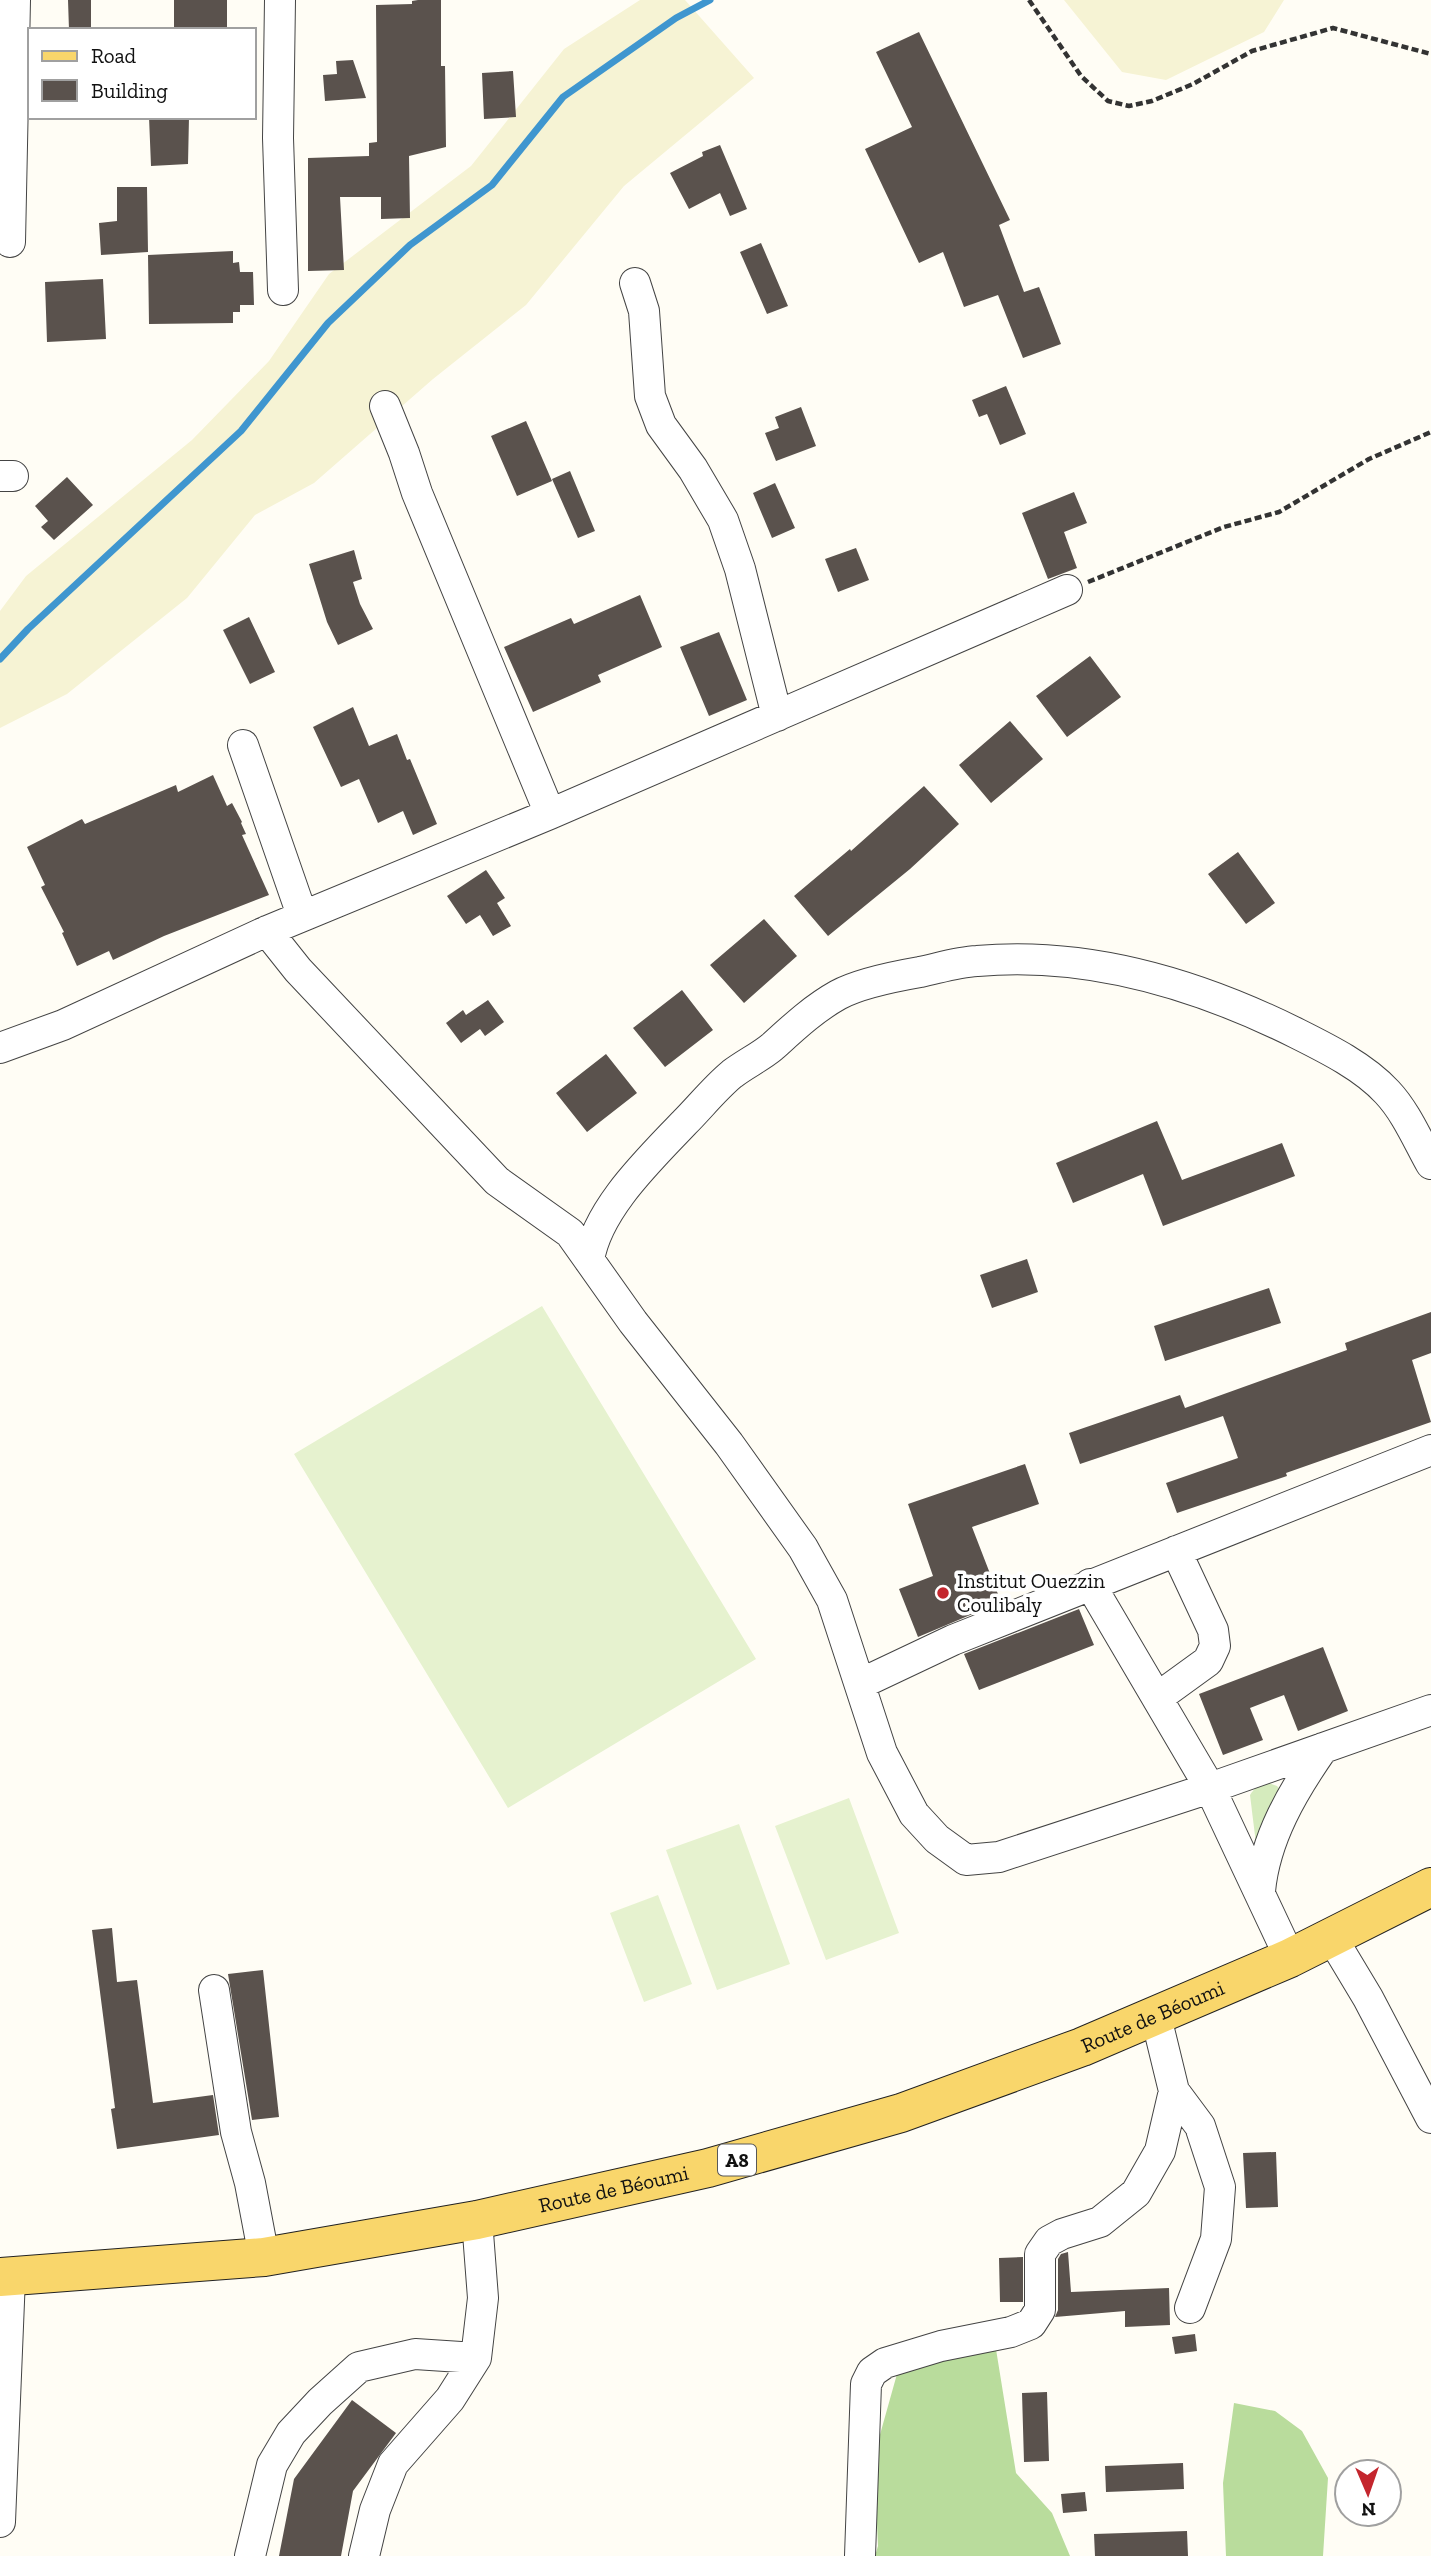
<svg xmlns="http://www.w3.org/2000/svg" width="1431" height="2556" font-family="'Zilla Slab',serif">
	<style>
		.farmland { fill: #f6f3d4 }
		.green { fill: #d5ebbd }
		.forest { fill: #b9dc9c }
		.pitch { fill: #e6f2cf }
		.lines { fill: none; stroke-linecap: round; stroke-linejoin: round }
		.stream { stroke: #3f96cf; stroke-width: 7 }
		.building { fill: #5a524d }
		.minor-casing { stroke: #444; stroke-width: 32 }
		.major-casing { stroke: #222; stroke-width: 40 }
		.path { stroke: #333; stroke-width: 4.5; stroke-dasharray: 7 3.5; stroke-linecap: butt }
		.minor { stroke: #fff; stroke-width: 30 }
		.major { stroke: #f9d66b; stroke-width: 38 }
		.poi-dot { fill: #c4262e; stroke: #fff; stroke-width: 2.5 }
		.labels { text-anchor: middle; stroke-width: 7; stroke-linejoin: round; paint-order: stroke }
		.shield { fill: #fff; stroke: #585858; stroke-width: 2 }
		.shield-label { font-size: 19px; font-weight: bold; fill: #111 }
		.poi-label { font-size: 21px; fill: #111; stroke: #fff; text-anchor: start }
		.street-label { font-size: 21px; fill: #111; stroke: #fff }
	</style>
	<rect width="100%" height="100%" fill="#fffdf5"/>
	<path class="farmland" d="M 640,0 L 685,0 L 754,78 L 624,186 L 526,305 L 433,379 L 314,483 L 255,515 L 187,598 L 67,694 L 0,728 L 0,611 L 26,576 L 192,440 L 269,361 L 329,274 L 471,166 L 564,49 Z
		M 1064,0 L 1284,0 L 1264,32 L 1166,80 L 1122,72 Z"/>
	<path class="green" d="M 1269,1783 L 1277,1786 L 1283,1793 L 1257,1852 L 1250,1795 C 1255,1787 1259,1784 1269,1783 Z"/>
	<path class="forest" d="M 995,2343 L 1016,2473 L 1052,2513 L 1070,2556 L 875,2556 L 878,2546 L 874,2456 L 897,2374 Z
		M 1234,2403 L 1275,2411 L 1302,2431 L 1328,2478 L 1323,2556 L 1226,2556 L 1223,2483 Z"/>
	<path class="pitch" d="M 542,1306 L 756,1659 L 508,1808 L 294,1454 Z
		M 849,1798 L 899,1933 L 826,1960 L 775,1826 Z
		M 739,1824 L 790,1964 L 717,1990 L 666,1850 Z
		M 658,1895 L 692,1984 L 644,2002 L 610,1913 Z"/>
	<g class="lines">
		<path class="stream" d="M 0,659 L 28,629 L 241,431 L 328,323 L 410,245 L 492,185 L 563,97 L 676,18 L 710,0"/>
	</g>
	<path class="building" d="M 68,0 L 91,0 L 91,30 L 69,30 Z
		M 174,0 L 227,0 L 227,30 L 174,30 Z
		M 418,0 L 441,0 L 441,66 L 445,66 L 446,147 L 409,156 L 410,218 L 381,219 L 381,197 L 340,197 L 344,270 L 308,271 L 308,158 L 369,156 L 369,143 L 377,142 L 376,5 L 412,4 L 412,1 Z
		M 919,32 L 1010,220 L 999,225 L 1024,292 L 1039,287 L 1061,344 L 1023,358 L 998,295 L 964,307 L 943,252 L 919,263 L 865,149 L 912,127 L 876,52 Z
		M 353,60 L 366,98 L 325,101 L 323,75 L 337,74 L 336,61 Z
		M 513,71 L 516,117 L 484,119 L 482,73 Z
		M 149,117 L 189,117 L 188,164 L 151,166 Z
		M 720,145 L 747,209 L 730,216 L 720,193 L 689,209 L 670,173 L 703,156 L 702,152 Z
		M 117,187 L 147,187 L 148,252 L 101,255 L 99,223 L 117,221 Z
		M 761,243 L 788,306 L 767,314 L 740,252 Z
		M 233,251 L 233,263 L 239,262 L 240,272 L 253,272 L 254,305 L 240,305 L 240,312 L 233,312 L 233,323 L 149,324 L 148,255 Z
		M 103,279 L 106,339 L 47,342 L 45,282 Z
		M 1006,386 L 1026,434 L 1000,445 L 987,414 L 979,417 L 972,400 Z
		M 801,407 L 816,446 L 776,461 L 765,433 L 779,428 L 775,417 Z
		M 526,421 L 552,481 L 517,496 L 491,436 Z
		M 570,471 L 595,531 L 578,538 L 552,479 Z
		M 67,477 L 93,505 L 54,540 L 41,527 L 48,521 L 35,506 Z
		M 775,483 L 795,528 L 772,538 L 753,493 Z
		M 1074,492 L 1087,523 L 1064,532 L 1077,568 L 1048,579 L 1022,513 Z
		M 856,548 L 869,580 L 838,592 L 825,559 Z
		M 354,550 L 362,579 L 353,582 L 360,604 L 373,629 L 338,645 L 327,622 L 309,564 Z
		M 640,595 L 662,647 L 598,675 L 601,682 L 533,712 L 504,647 L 571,618 L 574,624 Z
		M 249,617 L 275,672 L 250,684 L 223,630 Z
		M 719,632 L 747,700 L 709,716 L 680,647 Z
		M 1090,656 L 1121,697 L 1067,737 L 1036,696 Z
		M 353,707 L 369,746 L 397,734 L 407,760 L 410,759 L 437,824 L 413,835 L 403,811 L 378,823 L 359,779 L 341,787 L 313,727 Z
		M 1010,721 L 1043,759 L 991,803 L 959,765 Z
		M 213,775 L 227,806 L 232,803 L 242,822 L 241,823 L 246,834 L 242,835 L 269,895 L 164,936 L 113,960 L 109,951 L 77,966 L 62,933 L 64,932 L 41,887 L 45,885 L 27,847 L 82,819 L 85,824 L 176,785 L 178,792 Z
		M 924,786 L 959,824 L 910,869 L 828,936 L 794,896 L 850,849 L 851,851 Z
		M 1238,852 L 1275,903 L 1246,924 L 1208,874 Z
		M 486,870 L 505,898 L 497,903 L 511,926 L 493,936 L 480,915 L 466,924 L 447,896 Z
		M 764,919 L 797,956 L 744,1003 L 710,965 Z
		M 682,990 L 713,1030 L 665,1067 L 633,1028 Z
		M 488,1000 L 504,1022 L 485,1036 L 480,1029 L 461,1043 L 446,1023 L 463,1010 L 466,1015 Z
		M 606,1054 L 637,1093 L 587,1132 L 556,1093 Z
		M 1157,1121 L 1182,1180 L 1282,1143 L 1295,1176 L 1163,1226 L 1143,1174 L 1073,1203 L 1056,1163 Z
		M 1027,1259 L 1038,1292 L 992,1308 L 980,1275 Z
		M 1269,1288 L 1281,1323 L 1165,1361 L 1154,1326 Z
		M 1431,1312 L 1431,1353 L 1412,1360 L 1431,1422 L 1286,1473 L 1287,1476 L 1177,1513 L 1166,1483 L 1238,1458 L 1223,1416 L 1080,1464 L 1069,1433 L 1180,1395 L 1185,1408 L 1347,1350 L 1345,1343 Z
		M 1025,1464 L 1039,1504 L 972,1527 L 1001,1602 L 918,1637 L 899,1589 L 933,1576 L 908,1504 Z
		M 1079,1609 L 1094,1645 L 979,1690 L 964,1654 Z
		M 1323,1647 L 1348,1711 L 1298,1731 L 1284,1695 L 1250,1708 L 1263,1740 L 1223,1755 L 1199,1694 Z
		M 112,1928 L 117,1982 L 137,1980 L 153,2103 L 213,2095 L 219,2135 L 117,2149 L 111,2109 L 115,2108 L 92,1930 Z
		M 263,1970 L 279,2117 L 252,2120 L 228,1974 Z
		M 1276,2152 L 1278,2207 L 1246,2208 L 1243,2153 Z
		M 1068,2252 L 1071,2292 L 1169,2288 L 1170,2325 L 1125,2327 L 1125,2311 L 1055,2317 L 1058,2310 L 1058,2259 L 1061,2254 Z
		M 1023,2257 L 1023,2302 L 1000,2302 L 999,2258 Z
		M 1195,2334 L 1197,2351 L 1175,2354 L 1172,2337 Z
		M 1047,2392 L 1049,2461 L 1024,2462 L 1022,2393 Z
		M 352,2400 L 396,2433 L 353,2491 L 341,2556 L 279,2556 L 294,2479 Z
		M 1183,2463 L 1184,2489 L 1106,2492 L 1105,2466 Z
		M 1085,2492 L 1087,2511 L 1063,2513 L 1061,2494 Z
		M 1187,2531 L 1188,2556 L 1095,2556 L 1094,2534 Z"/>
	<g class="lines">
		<g class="minor-casing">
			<path id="minor" d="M 280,0 L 278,138 L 283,290
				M 10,242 L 15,0
				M 635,283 L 644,311 L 650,396 L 661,425 L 693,469 L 723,520 L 740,569 L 777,716
				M 385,406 L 404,453 L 417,493 L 550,814
				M 0,476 L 13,476
				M 243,745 L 302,915
				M 267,931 L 298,970 L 497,1181 L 570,1233 L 633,1322 L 729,1444 L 803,1548 L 832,1600 L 882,1753 L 914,1814 L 937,1839 L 966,1860 L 999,1857 L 1210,1788 L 1431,1710
				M 0,1048 L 63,1025 L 267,931 L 550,814 L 1067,590
				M 589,1260 C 597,1209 649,1160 684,1123 C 700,1107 715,1088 732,1074 C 745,1064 760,1057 772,1047 C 793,1028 813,1009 838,995 C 858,984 897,976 920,972 C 939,968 958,962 977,961 C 1088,951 1200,985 1298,1034 C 1328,1049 1364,1067 1387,1092 C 1406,1112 1418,1141 1431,1164
				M 1090,1584 L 1210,1788 L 1290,1958
				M 860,1684 L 953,1640 L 1431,1450
				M 1157,1698 L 1208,1661 L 1215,1646 L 1213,1630 L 1176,1551
				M 1260,1891 C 1265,1838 1293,1791 1323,1748
				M 1332,1938 L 1368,1998 L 1431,2118
				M 214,1990 L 236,2132 L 250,2183 L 264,2257
				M 1156,2017 L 1174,2091 L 1200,2126 L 1220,2187 L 1216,2239 L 1190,2308
				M 0,2522 L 10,2277
				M 250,2556 L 272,2465 L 291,2433 L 320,2402 L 359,2367 L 415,2354 L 476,2358
				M 364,2556 L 375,2510 L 393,2464 L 450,2399 L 476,2358 L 483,2298 L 477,2220
				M 860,2556 L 866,2384 L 872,2372 L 885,2363 L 941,2346 L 1011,2332 L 1031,2324 L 1040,2310 L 1040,2254 L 1049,2241 L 1062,2234 L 1100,2222 L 1136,2193 L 1160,2151 L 1174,2091"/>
		</g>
		<g class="major-casing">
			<g id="major">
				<path id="s1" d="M 0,2277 L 264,2257 L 477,2220 L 708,2168 L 901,2113 L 1082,2047 L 1290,1958 L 1431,1887"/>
			</g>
		</g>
		<path class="path" d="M 1029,0 L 1081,76 L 1108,101 L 1129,106 L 1152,101 L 1193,84 L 1252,51 L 1333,28 L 1431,54
			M 1088,582 L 1224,527 L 1279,512 L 1369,459 L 1431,432"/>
		<use href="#minor" class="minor"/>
		<use href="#major" class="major"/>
	</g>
	<circle class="poi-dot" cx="943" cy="1593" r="7"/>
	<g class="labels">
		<rect class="shield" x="718" y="2144.5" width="38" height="31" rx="5"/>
		<g class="shield-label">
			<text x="737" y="2167">A8</text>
		</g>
		<g class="poi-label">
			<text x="957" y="1588">Institut Ouezzin<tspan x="957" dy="24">Coulibaly</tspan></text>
		</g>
		<g class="street-label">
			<text dy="7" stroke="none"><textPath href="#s1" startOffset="1188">Route de Béoumi</textPath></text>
			<text dy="7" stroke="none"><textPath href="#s1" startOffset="621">Route de Béoumi</textPath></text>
		</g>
	</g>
	<rect x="28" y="28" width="228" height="91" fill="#ffffff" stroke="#a0a0a0" stroke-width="2"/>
	<rect x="42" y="51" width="35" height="10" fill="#f9d66b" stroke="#a0a0a0" stroke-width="2"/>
	<text x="91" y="63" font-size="21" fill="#111111">Road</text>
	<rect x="42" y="80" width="35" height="21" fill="#5a524d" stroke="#a0a0a0" stroke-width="2"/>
	<text x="91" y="98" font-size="21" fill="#111111">Building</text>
	<g transform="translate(1368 2493) rotate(178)"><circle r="33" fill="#ffffff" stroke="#a0a0a0" stroke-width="2"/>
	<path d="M0-5L12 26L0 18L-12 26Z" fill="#c4262e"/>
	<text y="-10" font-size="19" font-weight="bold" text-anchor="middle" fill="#111111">N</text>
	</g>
</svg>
